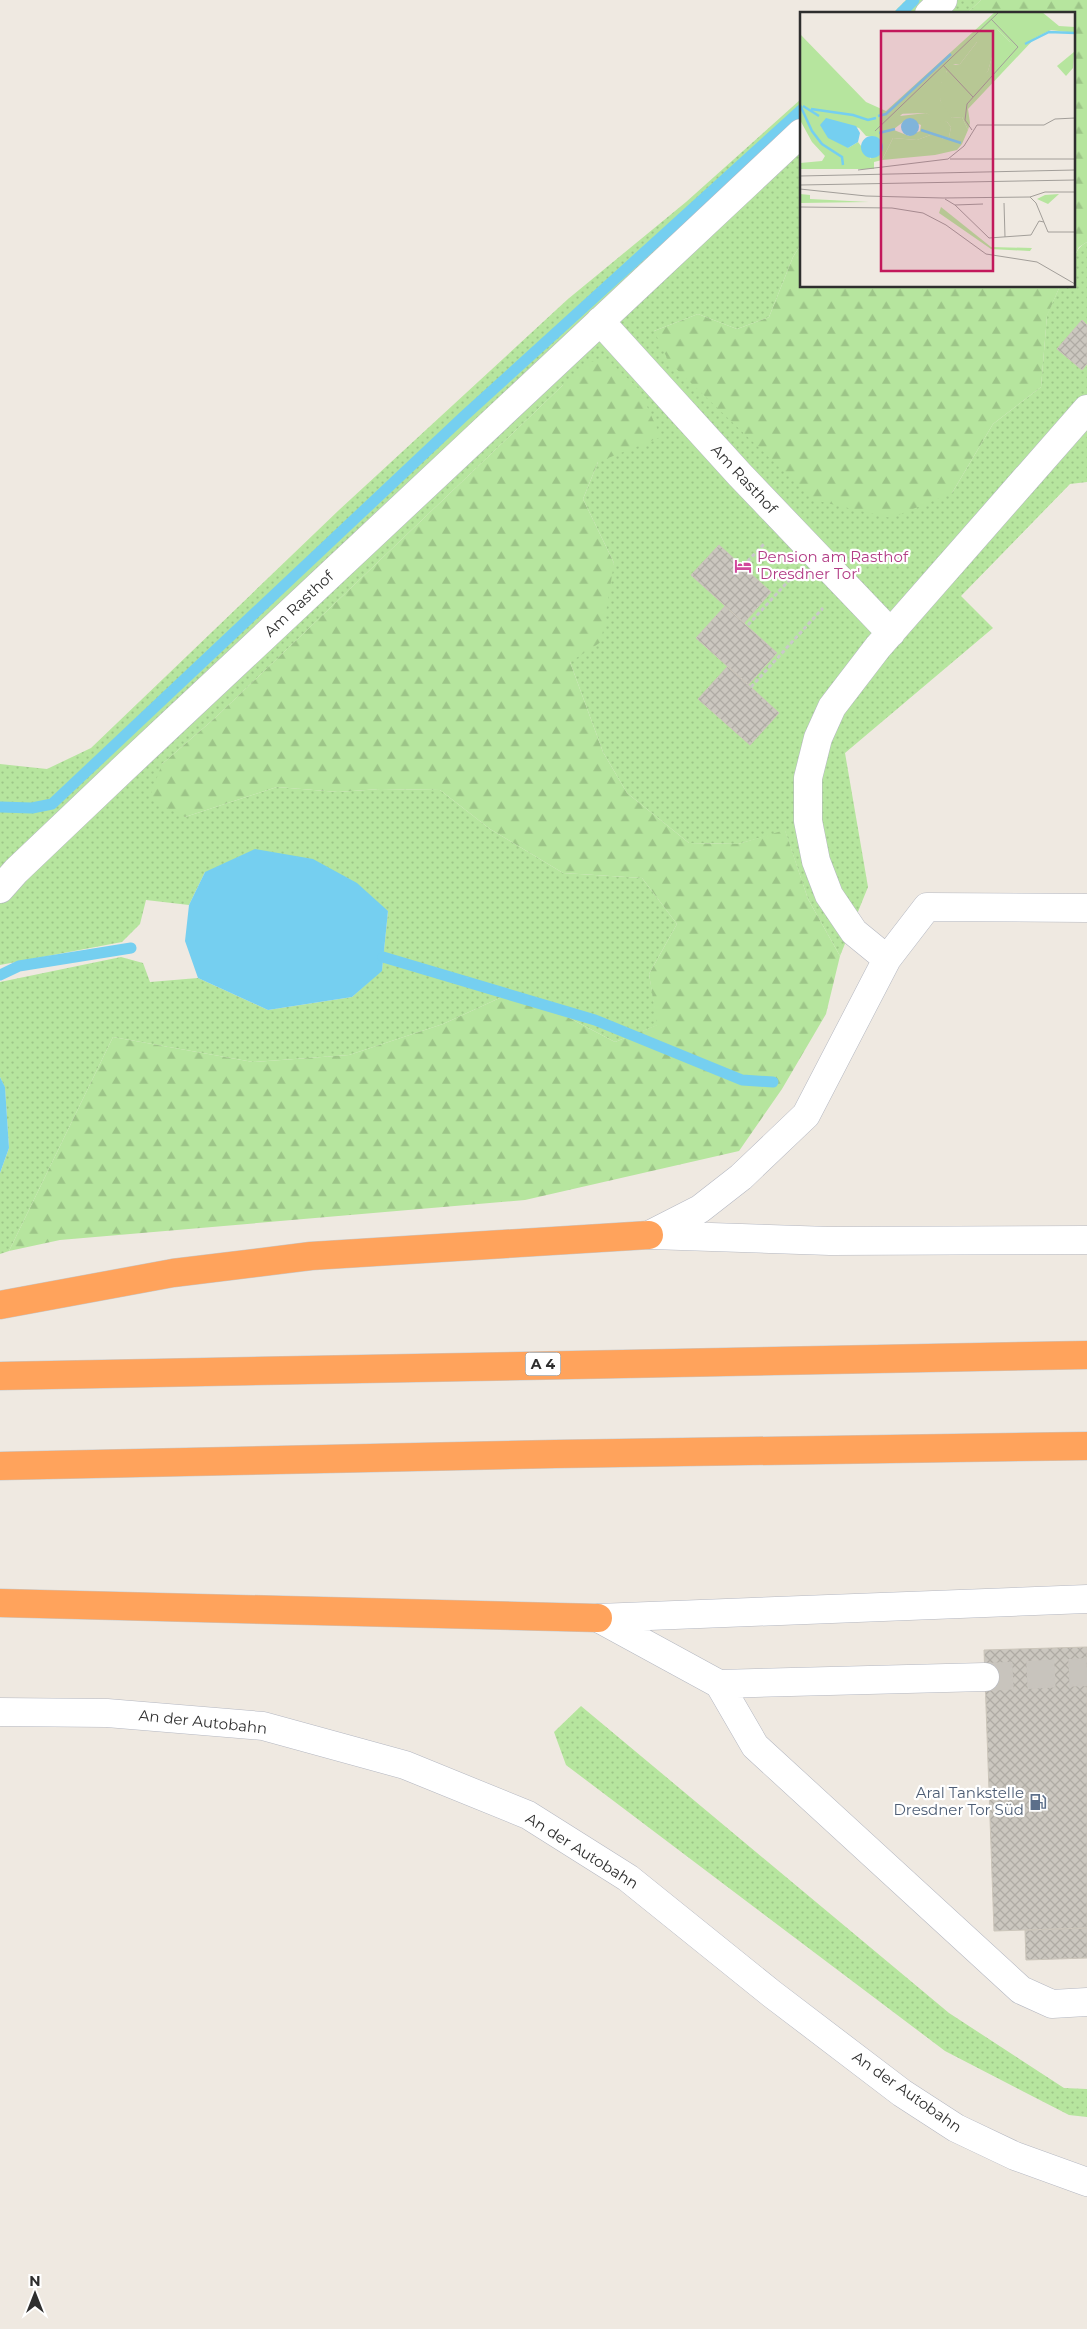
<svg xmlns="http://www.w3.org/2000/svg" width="1087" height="2329" font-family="Montserrat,sans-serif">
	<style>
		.grass { fill: url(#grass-dots) }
		.forest { fill: url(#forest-firs) }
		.water { fill: #75cff0 }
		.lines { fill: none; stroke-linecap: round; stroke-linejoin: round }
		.stream { stroke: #75cff0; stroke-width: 11 }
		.building { fill: url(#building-cross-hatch); stroke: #cbc5ba }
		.minor-tunnel { stroke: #c8c4bd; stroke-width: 28; stroke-dasharray: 28 14; stroke-linecap: butt }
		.minor-casing { stroke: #b4b7c1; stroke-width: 29 }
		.highway-casing { stroke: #c9c9c9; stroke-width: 29 }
		.path { stroke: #c9c9c9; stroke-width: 3; stroke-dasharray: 4 2.5; stroke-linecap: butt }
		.minor { stroke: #fff; stroke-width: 28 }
		.highway { stroke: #ffa35c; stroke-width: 28 }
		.labels { text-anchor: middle; stroke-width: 4.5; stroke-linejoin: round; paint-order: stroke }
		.shield { fill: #fff; stroke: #6d6d6d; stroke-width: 1 }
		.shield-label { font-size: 14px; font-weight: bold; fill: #2e2e2e }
		.street-label { font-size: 15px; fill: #2e2e2e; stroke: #fff }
		.hotel-label { font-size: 15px; fill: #b23c85; stroke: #fff; text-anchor: start }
		.service-label { font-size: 15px; fill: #4e5e75; stroke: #fff; text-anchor: end }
		.inset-river { fill: none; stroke: #75cff0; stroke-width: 2.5 }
		.inset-road { fill: none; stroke: #a29e99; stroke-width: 1 }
		.view { fill: #c2185b; fill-opacity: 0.15; stroke: #c2185b; stroke-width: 2.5 }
		.inset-edge { fill: none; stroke: #2e2e2e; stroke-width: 2.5 }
	</style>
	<defs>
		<pattern id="grass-dots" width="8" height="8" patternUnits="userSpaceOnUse" patternTransform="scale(1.25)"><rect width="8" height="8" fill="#b6e59e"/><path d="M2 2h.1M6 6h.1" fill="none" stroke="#9dc588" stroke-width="1.8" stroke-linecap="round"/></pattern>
		<pattern id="forest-firs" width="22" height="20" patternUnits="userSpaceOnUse" patternTransform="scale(1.25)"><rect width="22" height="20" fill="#b6e59e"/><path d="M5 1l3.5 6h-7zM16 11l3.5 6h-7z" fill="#9dc588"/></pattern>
		<pattern id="building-cross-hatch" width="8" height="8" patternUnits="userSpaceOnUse" patternTransform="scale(1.25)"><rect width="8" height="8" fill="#cbc7bf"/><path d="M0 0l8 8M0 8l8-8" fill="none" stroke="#afaba4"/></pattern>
	</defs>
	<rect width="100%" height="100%" fill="#efe9e1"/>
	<path class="grass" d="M 906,0 L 981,0 L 966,14 L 892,14 Z
		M 801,99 L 801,244 L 793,257 L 769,317 L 737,329 L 698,314 L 654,331 L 952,493 L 993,424 L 1041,387 L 1047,315 L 1060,286 L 1073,286 C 1073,269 1070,251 1087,242 L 1087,482 L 1070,484 L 961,596 L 993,628 L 845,753 L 868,887 L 840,956 L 808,899 L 785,831 L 738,844 L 689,843 L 627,793 L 603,752 L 570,662 L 614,563 L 583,499 L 598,462 L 563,385 L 215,718 L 162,764 L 185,817 L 277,787 L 338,792 L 380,789 L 440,790 L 490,829 L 563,873 L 642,878 L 677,924 L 649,974 L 658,1025 L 615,1042 L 554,1010 L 504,996 L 443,1024 L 349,1055 L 253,1062 L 113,1037 L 9,1251 L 0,1254 L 0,1173 L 9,1148 L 5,1088 L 0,1077 L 0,982 L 121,957 L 143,963 L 150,982 L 198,978 L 268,1010 L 352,997 L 382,970 L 388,911 L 205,872 L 189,905 L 146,900 L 140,924 L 122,942 L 0,965 L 0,764 L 47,769 L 91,748 L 339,510 L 568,299 L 686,202 Z
		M 581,1706 L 949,2013 L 1064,2088 L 1087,2089 L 1087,2117 L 1069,2115 L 945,2051 L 566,1765 L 554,1732 Z"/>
	<path class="forest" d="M 981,0 L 1087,0 L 1087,242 L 1079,247 L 1073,259 L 1073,14 L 966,14 Z
		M 801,244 L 801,286 L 1060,286 L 1047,316 L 1041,387 L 993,424 L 952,493 L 891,518 L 814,500 L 669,362 L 654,331 L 698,314 L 737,329 L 769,317 L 793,257 Z
		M 608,360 L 639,389 L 661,437 L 598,462 L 583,499 L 614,563 L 601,642 L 570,662 L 603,752 L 627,793 L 689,843 L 738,844 L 785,830 L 808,899 L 840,956 L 826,1014 L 782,1089 L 739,1151 L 525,1200 L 60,1240 L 9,1251 L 113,1037 L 253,1062 L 349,1055 L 443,1024 L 504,996 L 554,1010 L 615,1042 L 657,1025 L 649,974 L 677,924 L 642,878 L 563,873 L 490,829 L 440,790 L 380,789 L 338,792 L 277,787 L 185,817 L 149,799 L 162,764 L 215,718 L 563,385 L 589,362 Z"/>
	<path class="water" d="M 255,849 L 313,859 L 357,883 L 388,911 L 382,971 L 352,997 L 268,1010 L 198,978 L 185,941 L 189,905 L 205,872 Z
		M 0,1077 L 5,1087 L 9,1148 L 0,1173 Z"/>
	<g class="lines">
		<path class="stream" d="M 900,14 L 914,0
			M 0,807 L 32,808 L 52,804 L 463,417 L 801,110
			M 383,957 L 595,1020 L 742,1080 L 773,1082
			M 0,975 L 19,966 L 131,948"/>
	</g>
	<path class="building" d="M 1082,320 L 1087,325 L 1087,364 L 1082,370 L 1057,349 Z
		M 719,545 L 771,592 L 744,623 L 691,575 Z
		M 725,606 L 777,653 L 748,685 L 696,638 Z
		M 728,666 L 779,713 L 750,745 L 698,699 Z
		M 1087,1647 L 1087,1928 L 994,1931 L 984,1650 Z
		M 1087,1928 L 1087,1958 L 1026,1960 L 1025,1930 Z"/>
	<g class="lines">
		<path class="minor-tunnel" d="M 985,1677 L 1087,1672"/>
		<g class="minor-casing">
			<path id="minor" d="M 929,14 L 943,0
				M 600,321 L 740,475 L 891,633
				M 0,889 L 16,871 L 121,771 L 801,133
				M 887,959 L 854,932 L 829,895 L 816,861 L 808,821 L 808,778 L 818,738 L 832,707 L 878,647 L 1087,409
				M 649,1235 L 700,1209 L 741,1177 L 806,1115 L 887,959 L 927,907 L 1087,908
				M 651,1235 L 830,1241 L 1087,1240
				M 598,1618 L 1087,1599
				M 598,1618 L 719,1684 L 985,1677
				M 719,1684 L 755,1746 L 1021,1990 L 1052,2004 L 1087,2002
				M 0,1712 L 107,1713 L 263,1726 L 405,1765 L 528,1815 L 628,1878 L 772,1994 L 902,2093 L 956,2128 L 1015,2156 L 1087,2182"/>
		</g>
		<g class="highway-casing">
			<path id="highway" d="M 0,1305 L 173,1273 L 311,1256 L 649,1235
				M 0,1376 L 1087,1355
				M 0,1466 L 555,1454 L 1087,1446
				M 0,1603 L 598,1618"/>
		</g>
		<path class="path" d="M 743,566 L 764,544
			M 748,625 L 793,576
			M 751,687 L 823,608"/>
		<use href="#minor" class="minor"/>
		<use href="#highway" class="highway"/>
	</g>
	<defs>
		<g id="hotel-bare" transform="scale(1.35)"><path d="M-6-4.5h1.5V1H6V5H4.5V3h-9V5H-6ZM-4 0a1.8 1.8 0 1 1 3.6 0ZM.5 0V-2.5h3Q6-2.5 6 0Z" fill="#d1479c" stroke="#fff" stroke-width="2.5" paint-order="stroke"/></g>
		<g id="fuel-bare" transform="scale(1.35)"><path d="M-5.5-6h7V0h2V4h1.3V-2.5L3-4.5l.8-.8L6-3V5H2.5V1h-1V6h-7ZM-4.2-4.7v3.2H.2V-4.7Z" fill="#5c6f8a" stroke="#fff" stroke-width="2.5" paint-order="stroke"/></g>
	</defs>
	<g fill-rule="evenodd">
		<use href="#hotel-bare" x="743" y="566"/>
		<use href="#fuel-bare" x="1038" y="1802"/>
	</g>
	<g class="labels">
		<rect class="shield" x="525.5" y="1352.5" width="35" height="23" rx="4"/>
		<g class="shield-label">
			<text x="543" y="1369">A 4</text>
		</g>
		<g class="street-label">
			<text transform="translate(744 479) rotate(47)" y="5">Am Rasthof</text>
			<text transform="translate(299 604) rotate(-43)" y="5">Am Rasthof</text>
			<text transform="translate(203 1722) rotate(6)" y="5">An der Autobahn</text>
			<text transform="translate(582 1851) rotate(32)" y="5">An der Autobahn</text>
			<text transform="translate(907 2092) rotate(35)" y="5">An der Autobahn</text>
		</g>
		<g class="hotel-label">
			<text x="757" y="562">Pension am Rasthof<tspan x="757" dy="17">'Dresdner Tor'</tspan></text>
		</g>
		<g class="service-label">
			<text x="1024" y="1798">Aral Tankstelle<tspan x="1024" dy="17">Dresdner Tor Süd</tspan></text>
		</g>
	</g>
	<g transform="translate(800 12)">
		<rect width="275" height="275" fill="#efe9e1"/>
		<path d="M 195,0 L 242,0 L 259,14 L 275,15 L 275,21 L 251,18 L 235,26 L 168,97 L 170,111 L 168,118 L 162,105 L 152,106 L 146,101 L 140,88 L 141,71 L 147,59 L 100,104 L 126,101 L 147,110 L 151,115 L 149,125 L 144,127 L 133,122 L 117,128 L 93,126 L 82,148 L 74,150 L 74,157 L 0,157 L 0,151 L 22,149 L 25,144 L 12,130 L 0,108 L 0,22 L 66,90 L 86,99 ZM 197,17 L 210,30 L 192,45 L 188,59 L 183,63 L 153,52 L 160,52 L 177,30 L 177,25 ZM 107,107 L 121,113 L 120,119 L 109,124 L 94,118 L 78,121 L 94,117 ZM 33,109 L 59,116 L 66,124 L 75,125 L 71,147 L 58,130 L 48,136 ZM 0,182 L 10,183 L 10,187 L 69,190 L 0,191 ZM 259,182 L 248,192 L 237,187 L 245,183 ZM 141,195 L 191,235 L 232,236 L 230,239 L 191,237 L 139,201 Z" fill="#b6e59e" fill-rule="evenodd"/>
		<path d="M 188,14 L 197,17 L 210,30 L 211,36 L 192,45 L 188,59 L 179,70 L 165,71 L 148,54 L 160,52 L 177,30 L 176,25 ZM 144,57 L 149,64 L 141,71 L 144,77 L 140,88 L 152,106 L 162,105 L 168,118 L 162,132 L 157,138 L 135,143 L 82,148 L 93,126 L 117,128 L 133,122 L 144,127 L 149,125 L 151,115 L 147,110 L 139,109 L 126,101 L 96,102 Z" fill="#b6e59e"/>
		<path d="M 274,40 L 273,56 L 266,64 L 257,54 Z" fill="#b6e59e"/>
		<path d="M101 115a9 9 0 1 1 18 0a9 9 0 1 1-18 0ZM 26,106 L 56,114 L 60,121 L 58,130 L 48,136 L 28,126 L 20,113 ZM61 135a11 11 0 1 1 22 0a11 11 0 1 1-22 0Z" fill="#75cff0"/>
		<path class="inset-river" d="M 225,32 L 249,20 L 275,21M 0,93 L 12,119 L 22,132 L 42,145 L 43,153M 3,94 L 19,104M 11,97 L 53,103 L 68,108 L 76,106M 78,104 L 86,102 L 151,42M 121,118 L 161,131M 79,121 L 95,117"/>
		<path class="inset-road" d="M 143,53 L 173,85M 172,118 L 165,108 L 167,92 L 218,35 L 191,7M 75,119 L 199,0M 148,147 L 164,134 L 177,113 L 244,113 L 255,107 L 275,106M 150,147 L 275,147M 58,158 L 148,147M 0,164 L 275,158M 0,173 L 275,168M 0,177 L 66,184 L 143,186M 230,185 L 245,180 L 275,180M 143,186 L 230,185 L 236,191 L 248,220 L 275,220M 145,187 L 155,193 L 183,192M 204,191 L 205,225M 155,193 L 189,226 L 231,223 L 239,209 L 244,210M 0,195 L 92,196 L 123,201 L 146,213 L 186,242 L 237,250 L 275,272"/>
		<path class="view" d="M 81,19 L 193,19 L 193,259 L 81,259 Z"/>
		<rect width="275" height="275" class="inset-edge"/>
	</g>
	<g transform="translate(35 2294)" stroke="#ffffff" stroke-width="4" paint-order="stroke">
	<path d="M0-4L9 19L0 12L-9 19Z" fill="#2e2e2e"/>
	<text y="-8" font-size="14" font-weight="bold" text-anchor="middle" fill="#2e2e2e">N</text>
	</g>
</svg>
